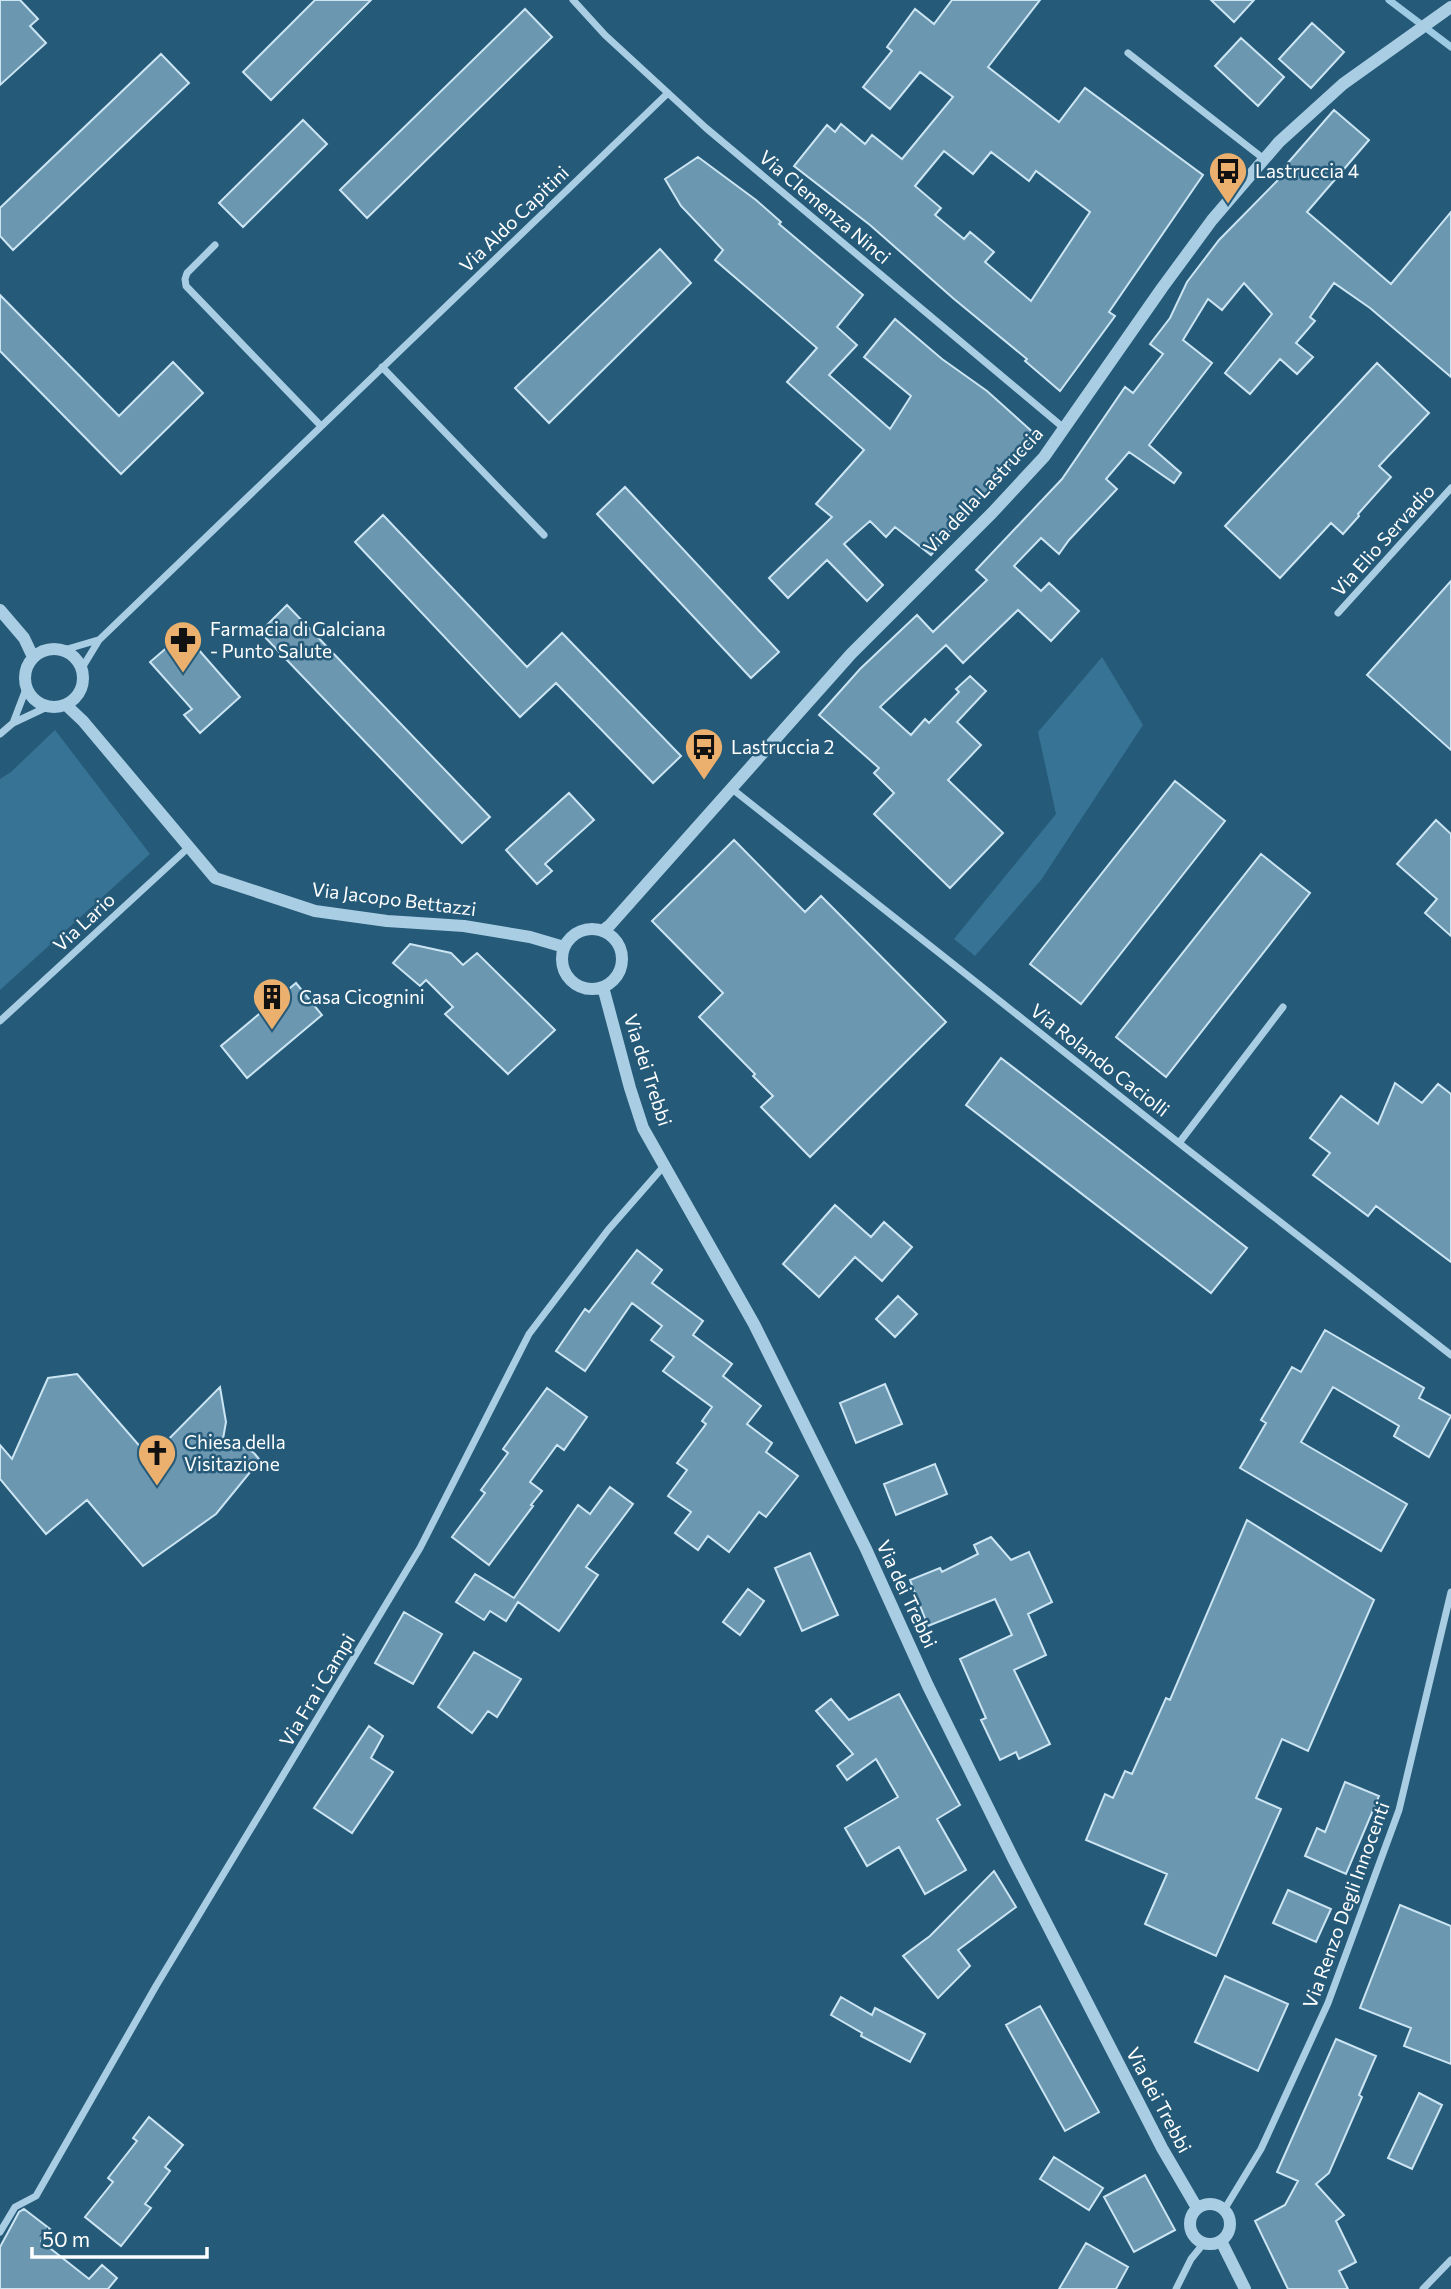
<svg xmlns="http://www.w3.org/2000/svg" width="1451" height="2289" font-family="Commissioner,sans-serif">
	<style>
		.green { fill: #377394 }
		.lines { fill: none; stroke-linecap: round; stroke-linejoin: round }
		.stream { stroke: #9dcbe3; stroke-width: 7 }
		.building { fill: #6b97b1; stroke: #cbe5f3; stroke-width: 2; fill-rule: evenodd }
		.minor { stroke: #a9cee3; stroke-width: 7 }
		.tertiary { stroke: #a9cee3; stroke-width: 12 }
		.labels { text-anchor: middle; stroke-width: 5; stroke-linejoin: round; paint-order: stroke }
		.poi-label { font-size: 19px; fill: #fff; stroke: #265a79; text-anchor: start }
		.street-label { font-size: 19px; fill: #fff; stroke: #265a79 }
	</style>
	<rect width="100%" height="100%" fill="#265a79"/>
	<path class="green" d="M 1102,657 L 1143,725 L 1041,880 L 975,956 L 954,939 L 1056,814 L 1038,732 Z
		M 55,730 L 150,854 L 0,990 L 0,779 L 11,772 Z"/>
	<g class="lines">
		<path class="stream" d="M 1389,0 L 1451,47"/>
	</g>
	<path class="building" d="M 0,0 L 20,0 L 38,19 L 30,26 L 46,43 L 0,85 Z
		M 315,0 L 371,0 L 271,100 L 243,72 Z
		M 952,0 L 1040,0 L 988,67 L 1059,122 L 1085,88 L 1203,175 L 1109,312 L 1115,316 L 1060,391 L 1025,361 L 1027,359 L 954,299 L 870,225 L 794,166 L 827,125 L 835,132 L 841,124 L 865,144 L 872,135 L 902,159 L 953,97 L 920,72 L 890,109 L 863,87 L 892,51 L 887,47 L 915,9 L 934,24 ZM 944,151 L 973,174 L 991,152 L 1029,181 L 1036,171 L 1090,212 L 1031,301 L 985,262 L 994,252 L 970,232 L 964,239 L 935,215 L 941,208 L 915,186 Z
		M 1211,0 L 1254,0 L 1234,22 Z
		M 525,9 L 552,37 L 367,218 L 340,190 Z
		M 1312,23 L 1344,52 L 1311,88 L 1279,59 Z
		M 1241,38 L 1284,77 L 1258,106 L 1215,66 Z
		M 161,54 L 189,83 L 13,250 L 0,236 L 0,208 Z
		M 1334,110 L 1369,140 L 1307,212 L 1391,284 L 1451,212 L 1451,377 L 1370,308 L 1334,283 L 1310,317 L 1315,321 L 1296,343 L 1313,357 L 1297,374 L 1280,359 L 1250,394 L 1225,373 L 1272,314 L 1244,283 L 1222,310 L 1208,299 L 1183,340 L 1212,363 L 1149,445 L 1181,473 L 1174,483 L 1129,452 L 1106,479 L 1117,489 L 1069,540 L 1059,554 L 1041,538 L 1014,566 L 1041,591 L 1049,583 L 1079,611 L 1051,641 L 1018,610 L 963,663 L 946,645 L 880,707 L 911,735 L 925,719 L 929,723 L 959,692 L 956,689 L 970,676 L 986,691 L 957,722 L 981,745 L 948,780 L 1003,833 L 950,888 L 874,814 L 894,793 L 874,773 L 879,768 L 819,715 L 860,669 L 917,615 L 933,632 L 987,580 L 976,570 L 1062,479 L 1125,387 L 1133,393 L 1163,354 L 1150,344 L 1170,318 L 1187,282 L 1219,240 L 1282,176 L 1279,173 Z
		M 303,120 L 327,144 L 243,227 L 219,203 Z
		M 698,157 L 756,200 L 781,222 L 779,224 L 863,295 L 837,327 L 857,345 L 829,375 L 890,429 L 911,396 L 864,357 L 895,319 L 942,359 L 987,391 L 1036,435 L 987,492 L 969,507 L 931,555 L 895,527 L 886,537 L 870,521 L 844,544 L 883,585 L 867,601 L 827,560 L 788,598 L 769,578 L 832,517 L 816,504 L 864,450 L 787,382 L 817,348 L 715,260 L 723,250 L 681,206 L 665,179 Z
		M 660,249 L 691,283 L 549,423 L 515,388 Z
		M 0,295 L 119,416 L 173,362 L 203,393 L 121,474 L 0,351 Z
		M 1377,363 L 1429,413 L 1379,466 L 1391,477 L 1358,514 L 1359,516 L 1343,534 L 1331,523 L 1280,578 L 1225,526 Z
		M 625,487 L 779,652 L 751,678 L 597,514 Z
		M 383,515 L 527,667 L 562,633 L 681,756 L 653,783 L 556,683 L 520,717 L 355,542 Z
		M 1451,581 L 1451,750 L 1367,675 Z
		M 287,605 L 490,817 L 462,843 L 260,632 Z
		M 184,633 L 240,697 L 200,733 L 184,715 L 192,709 L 150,662 Z
		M 1175,781 L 1225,821 L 1081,1004 L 1030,964 Z
		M 569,793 L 594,820 L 545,864 L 552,871 L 537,884 L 506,850 Z
		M 1436,820 L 1451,834 L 1451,936 L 1425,913 L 1437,899 L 1397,864 Z
		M 734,840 L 805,912 L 821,896 L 946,1022 L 810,1157 L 761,1107 L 773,1096 L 753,1076 L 755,1074 L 699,1017 L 723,993 L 652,921 Z
		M 1261,854 L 1310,893 L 1166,1077 L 1116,1037 Z
		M 410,944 L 451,953 L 463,965 L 477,953 L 555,1030 L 508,1074 L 445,1014 L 453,1007 L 426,980 L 420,986 L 393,963 Z
		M 296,983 L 322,1015 L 247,1078 L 221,1046 Z
		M 1001,1058 L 1247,1248 L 1211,1293 L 966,1105 Z
		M 1395,1083 L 1422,1103 L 1438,1084 L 1451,1094 L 1451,1262 L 1376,1206 L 1368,1216 L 1313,1175 L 1330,1153 L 1310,1138 L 1341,1096 L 1378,1124 Z
		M 835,1205 L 871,1237 L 884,1222 L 912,1247 L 882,1281 L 855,1257 L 819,1297 L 783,1264 Z
		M 637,1250 L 662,1270 L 652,1283 L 703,1321 L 693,1335 L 732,1364 L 723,1376 L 761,1406 L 747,1424 L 772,1443 L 766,1452 L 798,1476 L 766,1517 L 759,1512 L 729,1552 L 708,1536 L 698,1550 L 675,1533 L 691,1512 L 668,1496 L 687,1470 L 677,1463 L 706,1424 L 702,1421 L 712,1407 L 663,1371 L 674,1357 L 651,1340 L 662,1326 L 632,1303 L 585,1371 L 556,1351 L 585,1309 L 589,1312 Z
		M 898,1296 L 917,1314 L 895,1337 L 876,1319 Z
		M 1325,1330 L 1424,1388 L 1419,1398 L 1451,1416 L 1429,1457 L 1394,1436 L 1399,1426 L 1333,1387 L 1301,1442 L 1407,1504 L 1381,1551 L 1240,1468 L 1266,1423 L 1261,1420 L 1292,1367 L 1301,1372 Z
		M 77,1374 L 150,1458 L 220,1387 L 226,1422 L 223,1439 L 253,1452 L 260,1460 L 216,1514 L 143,1566 L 87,1500 L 46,1534 L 0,1479 L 0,1445 L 12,1459 L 48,1378 Z
		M 885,1384 L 902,1424 L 856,1443 L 840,1403 Z
		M 547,1388 L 587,1417 L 564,1450 L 557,1445 L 530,1482 L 542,1491 L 531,1505 L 533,1506 L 489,1565 L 452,1537 L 485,1493 L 481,1490 L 508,1453 L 503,1449 Z
		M 935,1464 L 947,1494 L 896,1515 L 884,1484 Z
		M 610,1487 L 633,1504 L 586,1567 L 598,1575 L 559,1631 L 518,1602 L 506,1621 L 490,1611 L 484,1620 L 456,1602 L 475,1574 L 514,1598 L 578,1505 L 590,1514 Z
		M 1247,1520 L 1374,1600 L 1308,1751 L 1282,1739 L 1256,1798 L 1281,1809 L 1216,1956 L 1145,1924 L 1167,1874 L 1086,1840 L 1105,1794 L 1113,1798 L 1125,1771 L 1132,1774 L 1166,1698 L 1170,1700 Z
		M 991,1537 L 1011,1560 L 1029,1552 L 1052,1602 L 1028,1614 L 1046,1655 L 1014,1670 L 1050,1744 L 1019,1759 L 1016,1752 L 1000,1760 L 981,1720 L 986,1718 L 960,1659 L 1012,1635 L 995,1599 L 928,1626 L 910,1580 L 940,1568 L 942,1572 L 978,1554 L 974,1545 Z
		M 810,1553 L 838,1615 L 802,1631 L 775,1568 Z
		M 748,1589 L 764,1601 L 740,1635 L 723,1622 Z
		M 404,1612 L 442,1634 L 413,1684 L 375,1663 Z
		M 474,1652 L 521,1679 L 497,1717 L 488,1711 L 472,1733 L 438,1707 Z
		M 899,1694 L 960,1805 L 937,1819 L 966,1870 L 925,1894 L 899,1847 L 867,1866 L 845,1828 L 898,1797 L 876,1759 L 847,1780 L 837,1766 L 853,1754 L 816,1711 L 831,1699 L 849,1720 Z
		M 369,1726 L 383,1736 L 371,1758 L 393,1772 L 352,1833 L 314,1808 Z
		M 1345,1782 L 1379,1796 L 1346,1874 L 1305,1856 L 1317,1828 L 1325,1832 Z
		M 994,1871 L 1016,1907 L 958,1950 L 970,1966 L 938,1998 L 903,1956 L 930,1936 Z
		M 1288,1890 L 1331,1909 L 1316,1942 L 1273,1923 Z
		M 1400,1905 L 1451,1926 L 1451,2064 L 1404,2046 L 1411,2028 L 1360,2008 Z
		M 1225,1976 L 1288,2004 L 1258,2071 L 1195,2042 Z
		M 841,1997 L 872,2015 L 875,2008 L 925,2034 L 910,2062 L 861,2036 L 862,2033 L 831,2015 Z
		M 1040,2006 L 1099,2112 L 1065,2131 L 1006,2025 Z
		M 1336,2039 L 1376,2056 L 1359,2095 L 1362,2097 L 1329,2173 L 1316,2184 L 1344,2215 L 1336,2221 L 1356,2262 L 1339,2271 L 1348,2289 L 1288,2289 L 1255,2221 L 1285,2205 L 1298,2181 L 1277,2172 Z
		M 1419,2093 L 1442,2105 L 1412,2169 L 1388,2158 Z
		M 149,2117 L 183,2145 L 165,2167 L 170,2171 L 145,2204 L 151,2208 L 121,2246 L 85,2217 L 113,2182 L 108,2178 L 137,2141 L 133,2138 Z
		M 1054,2157 L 1103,2188 L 1089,2210 L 1040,2179 Z
		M 1145,2175 L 1175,2230 L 1134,2252 L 1104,2197 Z
		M 24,2209 L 50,2229 L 41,2241 L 89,2279 L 102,2265 L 117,2278 L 108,2289 L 0,2289 L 0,2247 L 19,2212 Z
		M 1086,2243 L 1128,2267 L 1116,2289 L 1059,2289 Z"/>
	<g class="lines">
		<path class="minor" d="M 573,0 L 605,35 L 706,128 L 1065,429
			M 1128,53 L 1264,159
			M 215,245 L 187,273 L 185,279 L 186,286 L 321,426
			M 382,367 L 544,535
			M 1338,613 L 1451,488
			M 64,650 L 98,640
			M 82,668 L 99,640 L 668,93
			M 13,723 L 26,689
			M 0,734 L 13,723 L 47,707
			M 731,788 L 1179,1143 L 1451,1355
			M 0,1021 L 189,847
			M 1179,1143 L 1283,1007
			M 1224,2210 L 1261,2149 L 1328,2003 L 1399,1810 L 1451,1592
			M 0,2232 L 15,2207 L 36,2196 L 156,1986 L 420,1548 L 529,1334 L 608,1230 L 664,1166
			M 1176,2289 L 1191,2259 L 1204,2243
			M 1423,2289 L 1451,2260"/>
		<path class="tertiary" d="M 0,610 L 24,638 L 33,657
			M25 678a29 29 0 1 1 58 0a29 29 0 1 1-58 0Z
			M 66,705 L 83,721 L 215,878 L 315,911 L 387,921 L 464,926 L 530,937 L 564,947
			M562 959a30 30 0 1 1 60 0a30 30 0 1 1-60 0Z
			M 602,931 L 610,925 L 851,654 L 992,513 L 1044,457 L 1162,288 L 1212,220 L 1279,142 L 1343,84 L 1451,7
			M 603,987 L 630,1088 L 643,1128 L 754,1324 L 866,1549 L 928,1686 L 1014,1860 L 1162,2148 L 1197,2208
			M1190 2224a20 20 0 1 1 40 0a20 20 0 1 1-40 0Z
			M 1221,2241 L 1245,2289"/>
	</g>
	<defs>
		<g id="bus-pin" transform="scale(2.0125)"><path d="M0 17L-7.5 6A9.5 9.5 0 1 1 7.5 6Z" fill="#ebb06e" stroke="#265a79"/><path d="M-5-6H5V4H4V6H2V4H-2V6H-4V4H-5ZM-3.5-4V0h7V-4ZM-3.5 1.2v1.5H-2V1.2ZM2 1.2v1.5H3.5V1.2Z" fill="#111"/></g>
		<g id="pharmacy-pin" transform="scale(2.0125)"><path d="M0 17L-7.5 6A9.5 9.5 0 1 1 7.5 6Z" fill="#ebb06e" stroke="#265a79"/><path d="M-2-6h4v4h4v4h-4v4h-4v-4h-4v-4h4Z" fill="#111"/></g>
		<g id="building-pin" transform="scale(2.0125)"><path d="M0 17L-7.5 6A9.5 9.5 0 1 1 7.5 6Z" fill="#ebb06e" stroke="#265a79"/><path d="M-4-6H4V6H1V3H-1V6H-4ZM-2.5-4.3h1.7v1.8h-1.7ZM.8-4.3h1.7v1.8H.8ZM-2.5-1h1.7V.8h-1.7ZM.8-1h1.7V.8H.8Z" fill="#111"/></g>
		<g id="church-pin" transform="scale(2.0125)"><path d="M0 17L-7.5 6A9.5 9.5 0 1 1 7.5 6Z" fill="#ebb06e" stroke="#265a79"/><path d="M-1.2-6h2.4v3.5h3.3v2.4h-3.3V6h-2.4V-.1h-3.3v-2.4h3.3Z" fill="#111"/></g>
	</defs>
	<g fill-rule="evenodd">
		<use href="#bus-pin" x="1228" y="171"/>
		<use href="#pharmacy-pin" x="183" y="640"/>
		<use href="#bus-pin" x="704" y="747"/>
		<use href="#building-pin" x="272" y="997"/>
		<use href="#church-pin" x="157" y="1453"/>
	</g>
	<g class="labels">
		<g class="poi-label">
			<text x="1255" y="178">Lastruccia 4</text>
			<text x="210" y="636">Farmacia di Galciana<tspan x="210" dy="22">- Punto Salute</tspan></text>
			<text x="731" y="754">Lastruccia 2</text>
			<text x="299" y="1004">Casa Cicognini</text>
			<text x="184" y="1449">Chiesa della<tspan x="184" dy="22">Visitazione</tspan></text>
		</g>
		<g class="street-label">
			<text transform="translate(825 207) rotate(40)" y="7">Via Clemenza Ninci</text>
			<text transform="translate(514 219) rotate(-44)" y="7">Via Aldo Capitini</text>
			<text transform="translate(983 490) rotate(-47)" y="7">Via della Lastruccia</text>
			<text transform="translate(1383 540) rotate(-48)" y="7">Via Elio Servadio</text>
			<text transform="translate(394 899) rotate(7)" y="7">Via Jacopo Bettazzi</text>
			<text transform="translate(84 922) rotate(-43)" y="7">Via Lario</text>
			<text transform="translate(1100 1060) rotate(38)" y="7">Via Rolando Caciolli</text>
			<text transform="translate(648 1070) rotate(72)" y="7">Via dei Trebbi</text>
			<text transform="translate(907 1594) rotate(65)" y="7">Via dei Trebbi</text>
			<text transform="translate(317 1690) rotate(-59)" y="7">Via Fra i Campi</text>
			<text transform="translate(1346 1905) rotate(-70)" y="7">Via Renzo Degli Innocenti</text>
			<text transform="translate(1159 2100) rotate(62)" y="7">Via dei Trebbi</text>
		</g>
	</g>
	<path d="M32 2247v10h175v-10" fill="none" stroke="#ffffff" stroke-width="3.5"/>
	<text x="42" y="2247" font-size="21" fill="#ffffff" stroke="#265a79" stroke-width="5" paint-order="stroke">50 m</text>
</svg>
